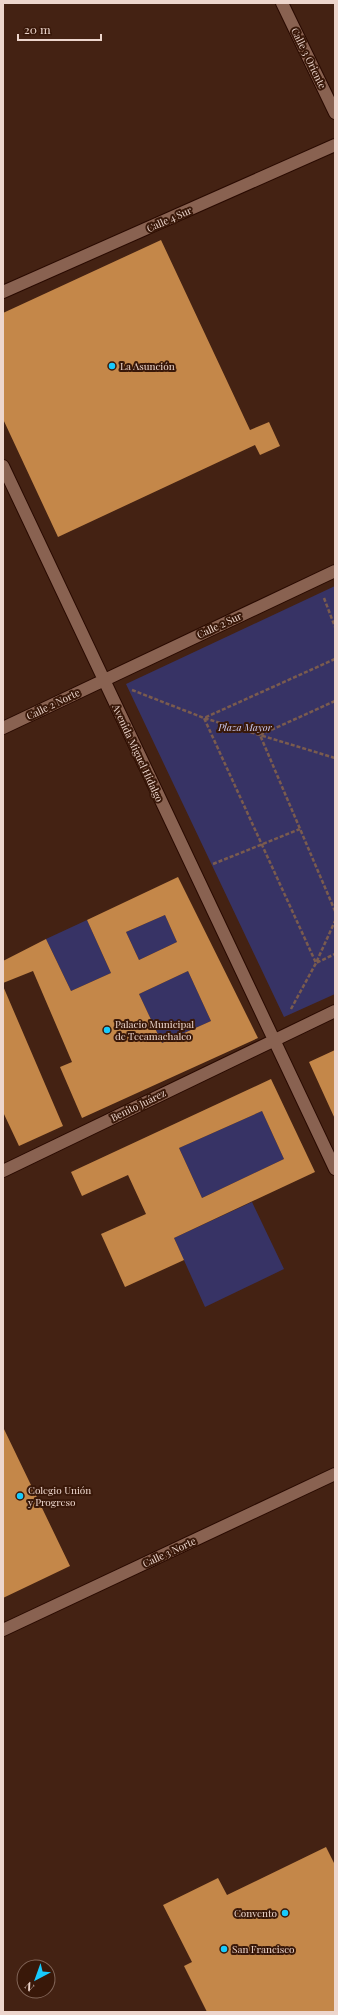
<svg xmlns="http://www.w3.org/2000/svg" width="338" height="2015" font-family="'Playfair Display',serif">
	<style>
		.green { fill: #373365 }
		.building { fill: #c48749; fill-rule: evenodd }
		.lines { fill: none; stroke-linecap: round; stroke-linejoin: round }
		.street-casing { stroke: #290a00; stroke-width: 14 }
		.path { stroke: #7a5b4e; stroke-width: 2.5; stroke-dasharray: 4 2; stroke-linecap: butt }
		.street { stroke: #896251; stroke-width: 12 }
		.poi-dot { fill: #18cafc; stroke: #391809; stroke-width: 1.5 }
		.labels { text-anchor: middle; stroke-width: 4; stroke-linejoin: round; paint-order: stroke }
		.street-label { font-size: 10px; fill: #edd6cd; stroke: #391809 }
		.poi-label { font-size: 10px; fill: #edd6cd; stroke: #391809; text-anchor: start }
		.park-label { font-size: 10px; font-style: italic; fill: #cdcdf5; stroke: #391809 }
	</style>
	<rect width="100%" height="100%" fill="#442213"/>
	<path class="green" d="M 335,586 L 335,994 L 284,1017 L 126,684 Z
		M 165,915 L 177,942 L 139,960 L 126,932 Z
		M 87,920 L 111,973 L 71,991 L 46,939 Z
		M 188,971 L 211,1021 L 162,1043 L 139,994 Z
		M 262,1111 L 284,1159 L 202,1198 L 179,1148 Z
		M 252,1202 L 284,1269 L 205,1307 L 174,1238 Z"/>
	<path class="building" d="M 161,240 L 250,430 L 269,422 L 280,446 L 260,455 L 255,445 L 58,537 L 3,419 L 3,313 Z
		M 178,877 L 258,1038 L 82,1118 L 60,1067 L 72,1062 L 33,971 L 3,983 L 3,961 L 46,939 L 71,991 L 111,973 L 87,920 ZM 165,915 L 177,942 L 139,960 L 126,932 ZM 188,971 L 211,1021 L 162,1043 L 139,994 Z
		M 3,986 L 63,1126 L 19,1146 L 3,1112 Z
		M 335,1050 L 335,1119 L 309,1062 Z
		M 271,1079 L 315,1172 L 174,1238 L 184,1260 L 125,1287 L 101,1234 L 146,1214 L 128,1175 L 82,1196 L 71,1172 ZM 262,1111 L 284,1159 L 202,1198 L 179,1148 Z
		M 3,1427 L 70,1566 L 3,1598 Z
		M 326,1847 L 335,1865 L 335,2012 L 207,2012 L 184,1966 L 192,1962 L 163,1905 L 218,1878 L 227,1895 Z"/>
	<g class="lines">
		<g class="street-casing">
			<path id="street" d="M 282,3 L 335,113
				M 3,292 L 335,145
				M 3,466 L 335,1169
				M 3,728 L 335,571
				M 3,1171 L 335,1011
				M 3,1630 L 335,1474"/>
		</g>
		<path class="path" d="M 324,598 L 335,627
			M 335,659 L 204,718 L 316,963 L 335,954
			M 132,690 L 204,718 L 335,758
			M 335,701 L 260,735 L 335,911
			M 213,864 L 300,829
			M 291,1009 L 316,963 L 335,921"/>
		<use href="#street" class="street"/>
	</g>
	<g class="poi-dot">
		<circle cx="112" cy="366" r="4"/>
		<circle cx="107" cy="1030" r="4"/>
		<circle cx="20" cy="1496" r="4"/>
		<circle cx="285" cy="1913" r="4"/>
		<circle cx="224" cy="1949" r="4"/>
	</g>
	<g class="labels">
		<g class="street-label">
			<text transform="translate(309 58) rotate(64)" y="4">Calle 3 Oriente</text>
			<text transform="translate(169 219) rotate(-24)" y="4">Calle 4 Sur</text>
			<text transform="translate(219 625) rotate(-25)" y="4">Calle 2 Sur</text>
			<text transform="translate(53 704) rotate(-26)" y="4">Calle 2 Norte</text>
			<text transform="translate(138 753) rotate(65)" y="4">Avenida Miguel Hidalgo</text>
			<text transform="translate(138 1105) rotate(-26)" y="4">Benito Juárez</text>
			<text transform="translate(169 1552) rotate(-25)" y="4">Calle 3 Norte</text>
		</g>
		<g class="poi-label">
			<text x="120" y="370">La Asunción</text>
			<text x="115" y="1028">Palacio Municipal<tspan x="115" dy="12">de Tecamachalco</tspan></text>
			<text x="28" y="1494">Colegio Unión<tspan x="28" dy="12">y Progreso</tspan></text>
			<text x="277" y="1917" text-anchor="end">Convento</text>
			<text x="232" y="1953">San Francisco</text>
		</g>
		<g class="park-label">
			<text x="245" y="731">Plaza Mayor</text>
		</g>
	</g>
	<rect width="338" height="2015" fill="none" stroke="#edd6cd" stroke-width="8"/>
	<g transform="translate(36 1979) rotate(221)"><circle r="19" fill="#391809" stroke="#816457"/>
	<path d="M0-3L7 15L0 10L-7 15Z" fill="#18cafc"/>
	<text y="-6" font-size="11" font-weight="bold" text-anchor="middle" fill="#edd6cd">N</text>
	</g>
	<path d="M18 34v6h83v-6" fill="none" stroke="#edd6cd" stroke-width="2"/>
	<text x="24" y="34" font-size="12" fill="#edd6cd" stroke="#391809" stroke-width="3" paint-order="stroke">20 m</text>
</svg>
